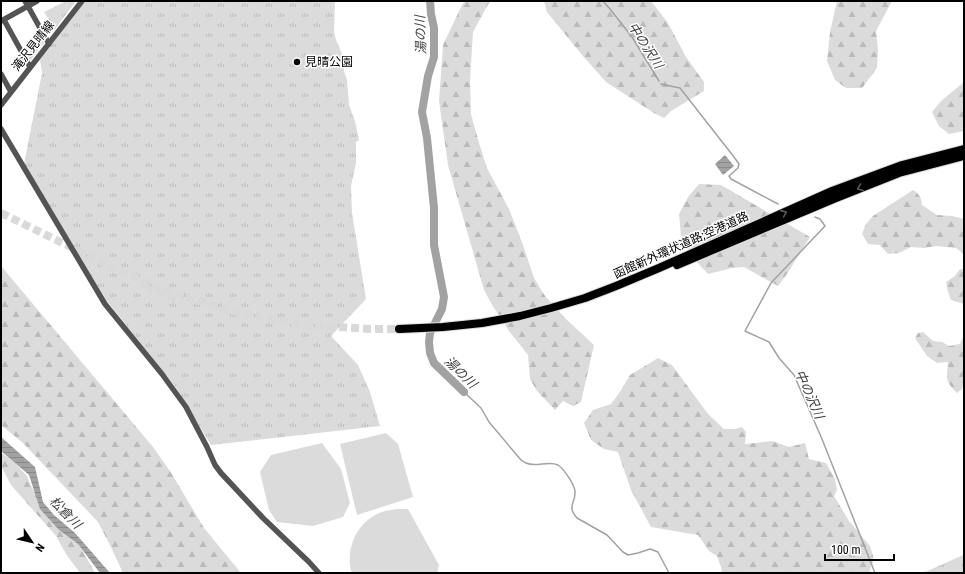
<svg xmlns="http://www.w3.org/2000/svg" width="965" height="574" font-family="'Roboto Condensed','Noto Sans JP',sans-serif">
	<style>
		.grass { fill: url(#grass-tufts) }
		.forest { fill: url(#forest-firs) }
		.pitch { fill: #dbdbdb }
		.water { fill: url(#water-rules) }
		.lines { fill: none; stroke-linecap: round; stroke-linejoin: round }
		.stream { stroke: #a2a2a2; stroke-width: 1.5 }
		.river { stroke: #a2a2a2; stroke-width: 8 }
		.highway-tunnel { stroke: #d9d9d9; stroke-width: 8; stroke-dasharray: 8 4; stroke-linecap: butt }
		.highway-casing { stroke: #dbdbdb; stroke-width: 10 }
		.minor { stroke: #545454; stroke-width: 5.5 }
		.highway { stroke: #000; stroke-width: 8 }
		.oneway { stroke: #595959 }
		.poi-dot { fill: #000; stroke: #fff; stroke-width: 1.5 }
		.labels { text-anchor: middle; stroke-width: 3; stroke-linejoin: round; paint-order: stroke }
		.street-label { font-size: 12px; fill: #000; stroke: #fff }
		.poi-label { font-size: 12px; fill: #000; stroke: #fff; text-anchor: start }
		.water-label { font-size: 13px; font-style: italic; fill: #434343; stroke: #fff }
	</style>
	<defs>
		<pattern id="grass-tufts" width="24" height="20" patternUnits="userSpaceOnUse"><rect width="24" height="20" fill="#dbdbdb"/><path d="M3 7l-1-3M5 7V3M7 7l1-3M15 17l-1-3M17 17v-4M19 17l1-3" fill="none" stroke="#bababa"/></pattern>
		<pattern id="forest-firs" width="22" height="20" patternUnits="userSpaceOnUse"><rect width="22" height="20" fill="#dbdbdb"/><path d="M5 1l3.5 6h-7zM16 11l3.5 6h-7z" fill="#bababa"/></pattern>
		<pattern id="water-rules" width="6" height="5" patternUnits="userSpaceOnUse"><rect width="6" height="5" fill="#a2a2a2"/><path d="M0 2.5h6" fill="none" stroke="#8a8a8a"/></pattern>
	</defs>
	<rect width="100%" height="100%" fill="#fff"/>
	<path class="grass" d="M 66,1 L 76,1 L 55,29 L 44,12 Z
		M 85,1 L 335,1 L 334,32 L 336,40 L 343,56 L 344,71 L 347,80 L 349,105 L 355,121 L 359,140 L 356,142 L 356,163 L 351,186 L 352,213 L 366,299 L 331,336 L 358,365 L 370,392 L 380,426 L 211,445 L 175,386 L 107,301 L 24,164 L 42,73 L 40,60 Z
		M 42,38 L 44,41 L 44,43 L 30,61 L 23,50 Z
		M 964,554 L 964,573 L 923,573 L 963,555 Z"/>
	<path class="forest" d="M 465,1 L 490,1 L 473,32 L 470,81 L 471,114 L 479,143 L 487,168 L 509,209 L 523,245 L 534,278 L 545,296 L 567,320 L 594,345 L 581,402 L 573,406 L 563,401 L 555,410 L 537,391 L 530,379 L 528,355 L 509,331 L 491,303 L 484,290 L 448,165 L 439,101 L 443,45 L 462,5 Z
		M 544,1 L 651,1 L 668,23 L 686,57 L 704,82 L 704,91 L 671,111 L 664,118 L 654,113 L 606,82 L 582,55 L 547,12 Z
		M 837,1 L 892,1 L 876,31 L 878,50 L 877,68 L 862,88 L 846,88 L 835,80 L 827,61 L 830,32 Z
		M 964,82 L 964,131 L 949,134 L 939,126 L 932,112 L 941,101 Z
		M 699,184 L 721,185 L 810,237 L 787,274 L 778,286 L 744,267 L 732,268 L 708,274 L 692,257 L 681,235 L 679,214 L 688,197 Z
		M 913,190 C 920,194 921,198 922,205 L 937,215 L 952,216 L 964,219 L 964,254 L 956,248 L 936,246 L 924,248 L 911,247 L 899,253 L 888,254 L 880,245 L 868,244 L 862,234 L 866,224 L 873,216 Z
		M 1,266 L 153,447 L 170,471 L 204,528 L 241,573 L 123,573 L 110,545 L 98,522 L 23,443 L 1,425 Z
		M 960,269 L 964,269 L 964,304 L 951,300 L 948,292 L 946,282 L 955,276 Z
		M 923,332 L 933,341 L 942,342 L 949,346 L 960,344 L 964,335 L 964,382 L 962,389 L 957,393 C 944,380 947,379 948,362 L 937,363 L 927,356 L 915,338 L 918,333 Z
		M 658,358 L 672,365 L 708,414 L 724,429 L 735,429 L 742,427 L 746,432 L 745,444 L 772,441 L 789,447 L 805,443 L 809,459 L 826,463 L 835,479 L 837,490 L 834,496 L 849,521 L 870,546 L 874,559 L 869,573 L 722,573 L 721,567 L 717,556 L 709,551 L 698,535 L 651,527 L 631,490 L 618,452 L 604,449 L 591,440 L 584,423 L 593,410 L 611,404 L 620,392 L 630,375 Z
		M 1,454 L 3,454 L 16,464 L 27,476 L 32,488 L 59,530 L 78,544 L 81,548 L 95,573 L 80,573 L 66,554 L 56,536 L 11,485 L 1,466 Z"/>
	<path class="pitch" d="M 386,433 L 398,444 L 413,497 L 357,515 L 340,444 Z
		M 322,443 L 341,469 L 350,503 L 343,517 L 313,526 L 277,522 L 269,510 L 260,472 L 271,455 Z
		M 397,509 L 408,509 L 439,565 L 437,573 L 352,573 C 344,549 358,520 382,512 C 387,510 392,510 397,509 Z"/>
	<path class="water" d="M 725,155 L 734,166 L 723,175 L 715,164 Z
		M 1,437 L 35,467 L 43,502 L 54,515 L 75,533 L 110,573 L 100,573 L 78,544 L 59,530 L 40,509 L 29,475 L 1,451 Z"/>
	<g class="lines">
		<path class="stream" d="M 603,1 L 610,9 L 632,37 L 659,81
			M 661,84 L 680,88 L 734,157 L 739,164 L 738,168 L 729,176 L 731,179 L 778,204
			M 815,217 L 820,219 L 825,226 L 771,283 L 745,331 L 769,342 L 779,358 L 794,375 L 822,439 L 875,573
			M 464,392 L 481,408 L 489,422 L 521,460 C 523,461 524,462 526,463 C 536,468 548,460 558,465 C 564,469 574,484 575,491 C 576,504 566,505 577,518 L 607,535 L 623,552 L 628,555 L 638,553 L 650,549 L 658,552 L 669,573"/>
		<path class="river" d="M 430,1 L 431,14 L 434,28 L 434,57 L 428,76 L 422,112 L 427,138 L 434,208 L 434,245 L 444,297 L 442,309 L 430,333 L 429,342 L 430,353 L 434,363 L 464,392"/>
		<path class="highway-tunnel" d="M 1,213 L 114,268 L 156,287 L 225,309 L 266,318 L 304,325 L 370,329 L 399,329
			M 146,288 L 156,292 L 182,301"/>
		<g class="highway-casing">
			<path id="highway" d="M 677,265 L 836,198 L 899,173 L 964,156
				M 399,329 L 443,327 L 482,323 L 520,316 L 551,308 L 585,298 L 616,286 L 659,268 L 832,191 L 902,165 L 964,149"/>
		</g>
		<path class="minor" d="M 25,1 L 49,44
			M 4,20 L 30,67
			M 1,21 L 37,1
			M 1,74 L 11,92
			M 1,105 L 82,1
			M 1,129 L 105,304 L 162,374 L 186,407 L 207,447 L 215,465 L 221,473 L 263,518 L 309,562 L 319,573"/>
		<use href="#highway" class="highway"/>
	</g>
	<defs><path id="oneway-chevron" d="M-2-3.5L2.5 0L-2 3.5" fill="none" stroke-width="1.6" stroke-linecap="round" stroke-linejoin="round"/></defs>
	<g class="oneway">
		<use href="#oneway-chevron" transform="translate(860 188) rotate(159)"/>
		<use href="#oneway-chevron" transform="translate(784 213) rotate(-24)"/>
	</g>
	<circle class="poi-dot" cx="297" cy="62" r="4"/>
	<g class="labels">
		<g class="street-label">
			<text transform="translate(33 46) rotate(-52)" y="4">滝沢見晴線</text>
			<text transform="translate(681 245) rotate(-24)" y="4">函館新外環状道路;空港道路</text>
		</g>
		<g class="poi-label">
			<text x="305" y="66">見晴公園</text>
		</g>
		<g class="water-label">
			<text transform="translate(420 35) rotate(-92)" y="5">湯の川</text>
			<text transform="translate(646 45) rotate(57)" y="5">中の沢川</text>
			<text transform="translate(461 372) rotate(44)" y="5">湯の川</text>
			<text transform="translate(810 394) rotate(66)" y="5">中の沢川</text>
			<text transform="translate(66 512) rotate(45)" y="5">松倉川</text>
		</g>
	</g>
	<rect width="965" height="574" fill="none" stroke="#000000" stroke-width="4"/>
	<g transform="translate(32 542) rotate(125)" stroke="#ffffff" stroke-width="3" paint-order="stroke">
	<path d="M0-3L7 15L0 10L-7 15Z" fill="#000000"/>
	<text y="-6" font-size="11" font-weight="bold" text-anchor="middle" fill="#000000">N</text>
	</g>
	<path d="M825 554v6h69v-6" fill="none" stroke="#000000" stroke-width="2"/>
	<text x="831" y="554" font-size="12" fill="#000000" stroke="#ffffff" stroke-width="3" paint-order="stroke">100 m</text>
</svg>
